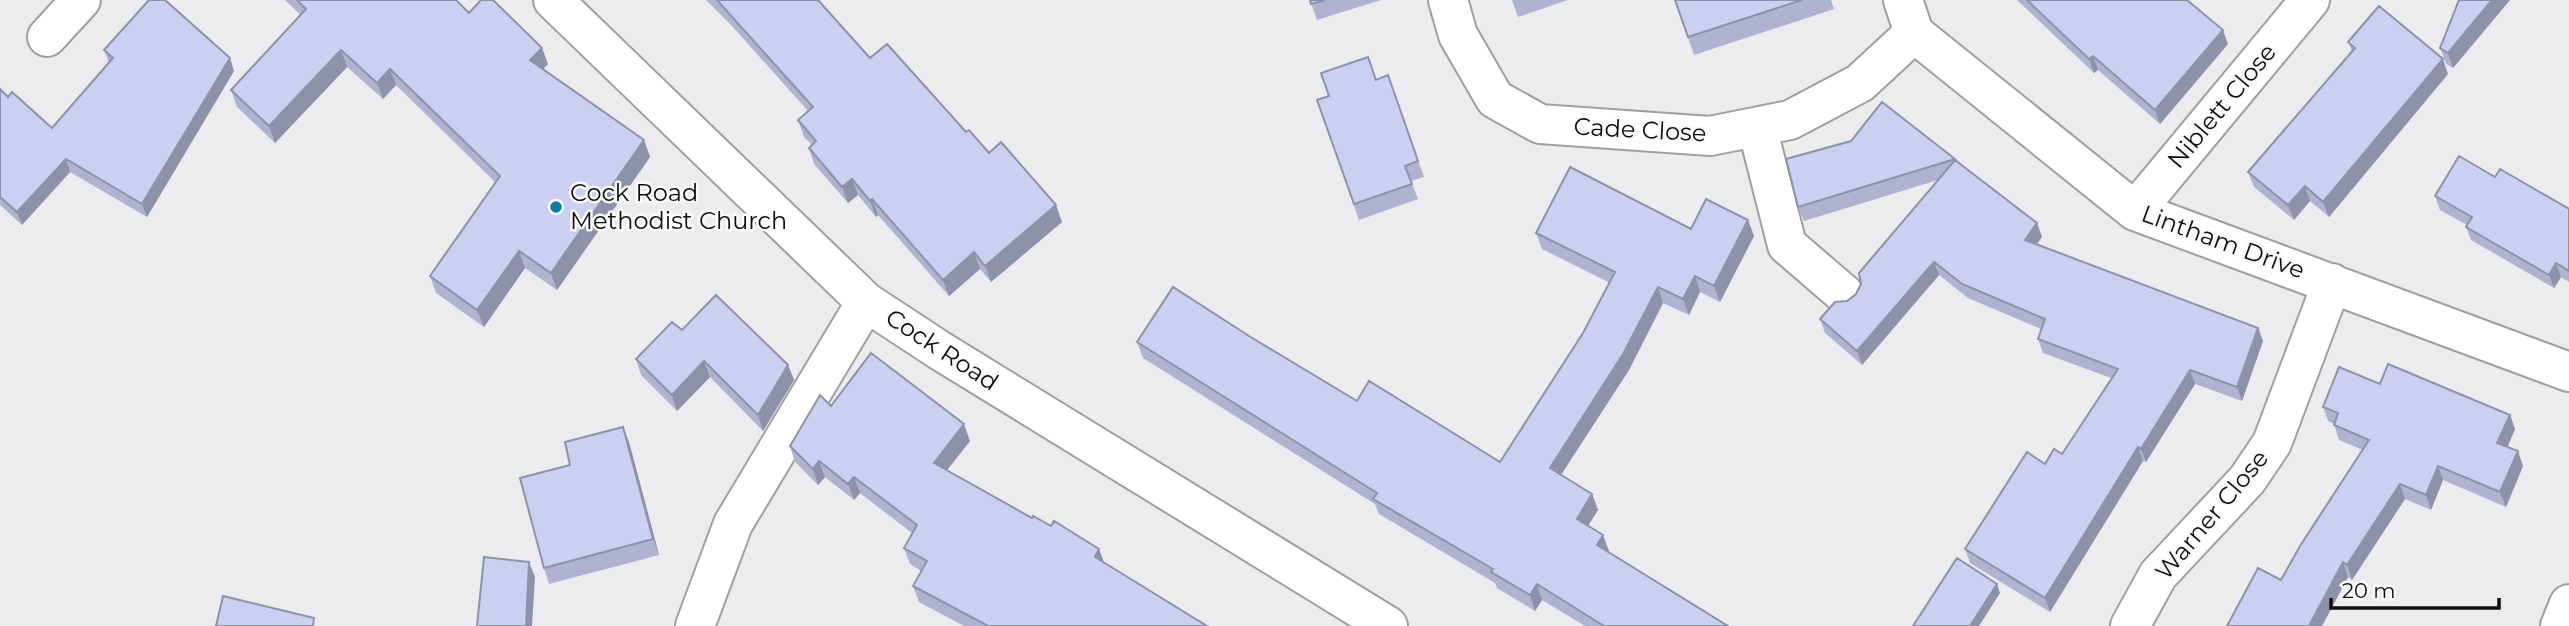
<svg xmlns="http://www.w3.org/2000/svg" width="2569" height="626" font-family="Montserrat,sans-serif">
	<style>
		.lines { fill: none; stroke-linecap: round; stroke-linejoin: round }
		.minor-casing { stroke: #9f9fa0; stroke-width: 42 }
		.minor { stroke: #fff; stroke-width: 38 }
		.wall { fill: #afb3d0 }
		.shaded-wall { fill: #8e92a9 }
		.building { fill: #cbd0f2; stroke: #8e92a9; stroke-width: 2 }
		.poi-dot { fill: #0e7da6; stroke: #f9fafb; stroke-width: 2.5 }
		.labels { text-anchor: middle; stroke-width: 5; stroke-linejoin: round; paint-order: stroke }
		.street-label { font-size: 24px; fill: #0e0e0f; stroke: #f9fafb }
		.poi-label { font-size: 24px; fill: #0e0e0f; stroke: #f9fafb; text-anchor: start }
	</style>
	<rect width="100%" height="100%" fill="#ececee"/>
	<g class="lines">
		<g class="minor-casing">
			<path id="minor" d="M 553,0 L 866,302 L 939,350 L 1388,626
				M 1448,0 L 1458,35 L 1495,99 L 1540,124 L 1710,136 L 1790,120 L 1860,83 L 1914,33
				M 1903,0 L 1914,33 L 2135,211 L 2569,372
				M 47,37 L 81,0
				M 1757,127 L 1787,245 L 1844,294
				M 2135,211 L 2310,0
				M 695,626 L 733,524 L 866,302
				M 2130,626 L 2158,575 L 2247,480 L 2272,443 L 2332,283
				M 2560,626 L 2569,604"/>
		</g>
		<use href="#minor" class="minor"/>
	</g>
	<path class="wall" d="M 285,0 L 456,0 L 469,13 L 548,64 L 543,69 L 644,140 L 650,157 L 557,290 L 525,268 L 484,327 L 436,293 L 430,276 L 496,183 L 396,85 L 383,99 L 347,67 L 275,143 L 237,107 L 231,90 L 301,15 Z
		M 706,0 L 818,0 L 870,58 L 966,132 L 1062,222 L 991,282 L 980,269 L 949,296 L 878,215 L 876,217 L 858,195 L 848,203 L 814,164 L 809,148 L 812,145 L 804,137 L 798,120 L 808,111 L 732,26 Z
		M 1310,0 L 1381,0 L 1317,20 Z
		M 1512,0 L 1568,0 L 1518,17 Z
		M 1675,0 L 1831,0 L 1834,9 L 1694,55 Z
		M 2017,0 L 2187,0 L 2228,44 L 2160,124 L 2098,70 L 2094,73 Z
		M 2459,0 L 2510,0 L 2453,68 L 2446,64 L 2440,48 Z
		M 2348,42 L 2448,74 L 2329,217 L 2310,201 L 2294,220 L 2254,187 L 2248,172 L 2352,51 Z
		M 104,50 L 234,71 L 147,217 L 70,172 L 22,225 L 0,205 L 0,89 L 8,97 L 52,128 L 109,63 Z
		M 1388,75 L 1424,177 L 1411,181 L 1418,199 L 1359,220 L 1317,100 Z
		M 1955,159 L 1956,160 L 2037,223 L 2042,237 L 2037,244 L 2258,328 L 2263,341 L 2242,401 L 2195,384 L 2146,462 L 2143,461 L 2050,612 L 1970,563 L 1965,549 L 2045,464 L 2062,454 L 2111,378 L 2043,353 L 2038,339 L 2041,329 L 1968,298 L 1939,275 L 1862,365 L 1825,333 L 1820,319 L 1856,294 L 1938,180 L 1804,221 L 1798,207 Z
		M 2495,177 L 2569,209 L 2569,282 L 2561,277 L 2554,288 L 2471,240 L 2466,227 L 2467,225 L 2440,210 L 2435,196 Z
		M 1748,220 L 1754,236 L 1720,302 L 1700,292 L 1689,315 L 1663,303 L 1629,370 L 1561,475 L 1592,494 L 1598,510 L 1588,526 L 1609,551 L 1608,552 L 1728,626 L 1585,626 L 1542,600 L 1535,611 L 1497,588 L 1495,583 L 1379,514 L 1375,504 L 1143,358 L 1137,342 L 1249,336 L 1357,401 L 1500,462 L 1583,333 L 1610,283 L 1542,249 L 1536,233 L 1691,229 Z
		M 682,330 L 788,365 L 794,380 L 763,431 L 710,377 L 677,411 L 641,375 L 636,359 Z
		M 2380,384 L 2510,415 L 2515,429 L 2507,447 L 2523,466 L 2506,507 L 2443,480 L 2431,510 L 2405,499 L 2352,580 L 2348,577 L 2322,626 L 2227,626 L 2281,580 L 2363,450 L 2339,440 L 2334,424 L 2328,421 L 2323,407 Z
		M 970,441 L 947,470 L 1104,563 L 1207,626 L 964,626 L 919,602 L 913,586 L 921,571 L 910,564 L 904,548 L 912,533 L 860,493 L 854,500 L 825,477 L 818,485 L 795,462 L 790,446 Z
		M 629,442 L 659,555 L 549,584 L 544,568 L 570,465 Z"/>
	<path class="shaded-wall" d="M 2492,0 L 2510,0 L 2453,68 L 2448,53 Z
		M 2223,30 L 2228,44 L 2160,124 L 2155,110 Z
		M 542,48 L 548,64 L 536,76 L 530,60 Z
		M 341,50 L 347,67 L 275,143 L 269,126 Z
		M 2093,56 L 2098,70 L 2094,73 L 2089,59 Z
		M 230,58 L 234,71 L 147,217 L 142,204 Z
		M 2443,59 L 2448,74 L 2329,217 L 2323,202 Z
		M 390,69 L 396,85 L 383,99 L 377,83 Z
		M 644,140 L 650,157 L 557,290 L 551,273 Z
		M 66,159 L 70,172 L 22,225 L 17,212 Z
		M 852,179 L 858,195 L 848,203 L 842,187 Z
		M 2305,186 L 2310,201 L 2294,220 L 2288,205 Z
		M 872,199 L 878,215 L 876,217 L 870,201 Z
		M 1056,205 L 1062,222 L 991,282 L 985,266 Z
		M 1748,220 L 1754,236 L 1720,302 L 1714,286 Z
		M 2037,223 L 2042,237 L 2030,253 L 2025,240 Z
		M 519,251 L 525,268 L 484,327 L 477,310 Z
		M 974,252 L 980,269 L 949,296 L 943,280 Z
		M 1934,262 L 1939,275 L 1862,365 L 1857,351 Z
		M 2556,263 L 2561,277 L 2554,288 L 2549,275 Z
		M 1695,276 L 1700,292 L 1689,315 L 1683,299 Z
		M 1658,287 L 1663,303 L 1629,370 L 1555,484 L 1550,468 Z
		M 2258,328 L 2263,341 L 2242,401 L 2237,387 Z
		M 704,361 L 710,377 L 677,411 L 672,395 Z
		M 788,365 L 794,380 L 763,431 L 758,415 Z
		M 2190,370 L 2195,384 L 2146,462 L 2141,449 Z
		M 2510,415 L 2515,429 L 2503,458 L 2497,443 Z
		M 964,424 L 970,441 L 940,479 L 934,463 Z
		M 623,427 L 629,442 L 659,555 L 653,539 Z
		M 2138,447 L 2143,461 L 2050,612 L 2045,598 Z
		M 2518,451 L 2523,466 L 2506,507 L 2500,492 Z
		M 819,461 L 825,477 L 818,485 L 813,469 Z
		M 2438,466 L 2443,480 L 2431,510 L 2426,495 Z
		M 854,477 L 860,493 L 854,500 L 848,484 Z
		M 2400,484 L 2405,499 L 2352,580 L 2347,565 Z
		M 1592,494 L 1598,510 L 1582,535 L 1577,519 Z
		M 1603,535 L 1609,551 L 1603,561 L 1597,545 Z
		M 1099,549 L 1105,565 L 1095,557 Z
		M 529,562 L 535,577 L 532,626 L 526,626 Z
		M 2343,562 L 2348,577 L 2322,626 L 2309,626 Z
		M 1537,584 L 1542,600 L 1535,611 L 1530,595 Z
		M 1997,584 L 2000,593 L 1979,626 L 1970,626 Z"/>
	<path class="building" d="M 149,0 L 165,0 L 230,58 L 142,204 L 66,159 L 17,212 L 0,197 L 0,89 L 8,97 L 12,92 L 52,128 L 113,58 L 104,50 Z
		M 297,0 L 456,0 L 469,13 L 481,0 L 493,0 L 542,48 L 530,60 L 644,140 L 551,273 L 519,251 L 477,310 L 430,276 L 500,176 L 390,69 L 377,83 L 341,50 L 269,126 L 231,90 L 306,9 Z
		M 717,0 L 818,0 L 870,58 L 887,44 L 966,132 L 969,130 L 989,153 L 1001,142 L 1056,205 L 985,266 L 974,252 L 943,280 L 872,199 L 870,201 L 852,179 L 842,187 L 809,148 L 816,141 L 798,120 L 813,107 Z
		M 1310,0 L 1325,0 L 1311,4 Z
		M 1675,0 L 1802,0 L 1688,37 Z
		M 2027,0 L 2187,0 L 2223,30 L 2155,110 L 2093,56 L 2089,59 Z
		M 2459,0 L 2492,0 L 2448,53 L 2440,48 Z
		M 2379,6 L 2443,59 L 2323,202 L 2305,186 L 2288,205 L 2248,172 L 2355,48 L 2348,42 Z
		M 1368,57 L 1376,80 L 1388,75 L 1418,161 L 1405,166 L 1412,184 L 1354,204 L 1317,100 L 1329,96 L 1321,73 Z
		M 1882,102 L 1955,159 L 1798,207 L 1786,159 L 1851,141 Z
		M 2459,156 L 2495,177 L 2500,169 L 2569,209 L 2569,271 L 2556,263 L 2549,275 L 2466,227 L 2472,217 L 2435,196 Z
		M 1955,160 L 2037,223 L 2025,240 L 2258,328 L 2237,387 L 2190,370 L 2141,449 L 2138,447 L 2045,598 L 1965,549 L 2027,452 L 2045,464 L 2054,449 L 2062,454 L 2118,369 L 2038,339 L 2045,319 L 1962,284 L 1934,262 L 1857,351 L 1820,319 L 1835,302 L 1847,301 L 1856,294 L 1861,284 L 1859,273 Z
		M 1570,167 L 1691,229 L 1706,199 L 1748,220 L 1714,286 L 1695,276 L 1683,299 L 1658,287 L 1623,354 L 1550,468 L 1592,494 L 1577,519 L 1603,535 L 1597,545 L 1728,626 L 1604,626 L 1537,584 L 1530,595 L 1491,572 L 1493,569 L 1373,499 L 1377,493 L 1137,342 L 1173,287 L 1249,336 L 1357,401 L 1369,381 L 1500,462 L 1583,333 L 1615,272 L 1536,233 Z
		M 716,295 L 788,365 L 758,415 L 704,361 L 672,395 L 636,359 L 672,322 L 682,330 Z
		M 871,353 L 964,424 L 934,463 L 1032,518 L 1033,516 L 1051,526 L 1054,521 L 1099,549 L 1095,557 L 1207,626 L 988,626 L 913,586 L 927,561 L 904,548 L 917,525 L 854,477 L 848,484 L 819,461 L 813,469 L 790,446 L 820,395 L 831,406 Z
		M 2388,364 L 2510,415 L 2497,443 L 2518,451 L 2500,492 L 2438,466 L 2426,495 L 2400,484 L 2347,565 L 2343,562 L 2309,626 L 2227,626 L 2258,568 L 2281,580 L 2300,546 L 2369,440 L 2334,425 L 2338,413 L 2323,407 L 2339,367 L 2380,384 Z
		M 623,427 L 653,539 L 544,568 L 520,478 L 570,465 L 565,442 Z
		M 484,557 L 529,562 L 526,626 L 477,626 Z
		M 1957,558 L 1997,584 L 1970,626 L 1913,626 Z
		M 223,596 L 314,618 L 313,626 L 216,626 Z"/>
	<circle class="poi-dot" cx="556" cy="207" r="7"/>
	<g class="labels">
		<g class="street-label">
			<text transform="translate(2222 106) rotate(-50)" y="8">Niblett Close</text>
			<text transform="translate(1640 130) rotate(3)" y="8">Cade Close</text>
			<text transform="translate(2223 242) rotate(20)" y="8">Lintham Drive</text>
			<text transform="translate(942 350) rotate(33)" y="8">Cock Road</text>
			<text transform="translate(2212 515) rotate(-50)" y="8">Warner Close</text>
		</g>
		<g class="poi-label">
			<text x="570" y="201">Cock Road<tspan x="570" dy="28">Methodist Church</tspan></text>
		</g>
	</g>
	<path d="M2331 598v10h168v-10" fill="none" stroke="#0e0e0f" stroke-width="3.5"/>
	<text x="2342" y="598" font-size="21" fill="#0e0e0f" stroke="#f9fafb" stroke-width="5" paint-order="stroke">20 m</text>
</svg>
